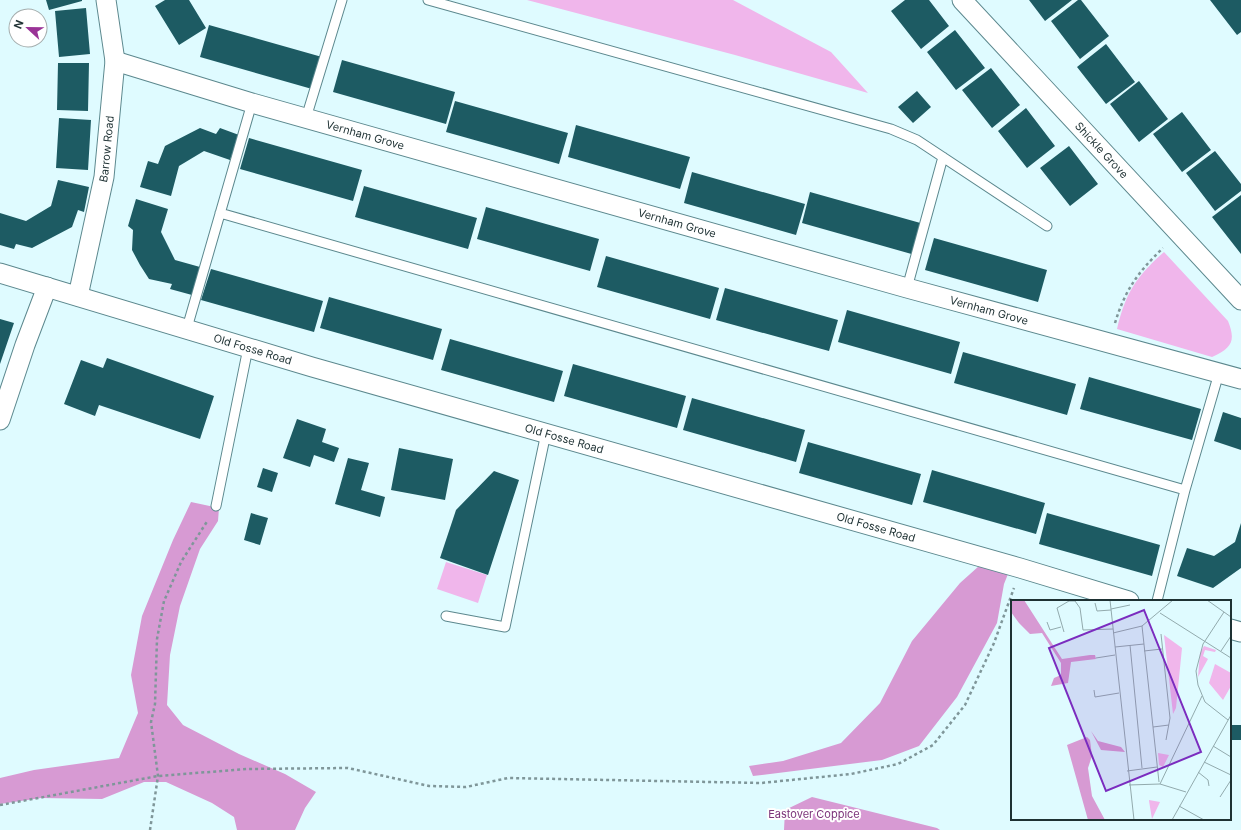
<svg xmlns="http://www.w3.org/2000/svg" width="1241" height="830" font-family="Inter,sans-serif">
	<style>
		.green { fill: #f0b6eb }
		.forest { fill: #d79ad3 }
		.building { fill: #1d5b63 }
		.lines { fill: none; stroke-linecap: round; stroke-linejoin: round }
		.service-casing { stroke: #5c888e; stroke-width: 11 }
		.minor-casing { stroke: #5c888e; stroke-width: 21 }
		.path { stroke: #7f9699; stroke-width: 2.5; stroke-dasharray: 3 3; stroke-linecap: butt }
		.service { stroke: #fff; stroke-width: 9 }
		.minor { stroke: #fff; stroke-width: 19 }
		.labels { text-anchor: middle; stroke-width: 4; stroke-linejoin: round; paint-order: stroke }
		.street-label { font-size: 11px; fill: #1e3133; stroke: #fff }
		.park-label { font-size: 11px; fill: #7c347a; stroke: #fff }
		.inset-road { fill: none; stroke: #92aaad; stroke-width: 1 }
		.view { fill: #7b2cbf; fill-opacity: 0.15; stroke: #7b2cbf; stroke-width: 2 }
		.inset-edge { fill: none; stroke: #1e3133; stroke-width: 2 }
	</style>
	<rect width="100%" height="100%" fill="#dffbff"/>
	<path class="green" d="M 527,0 L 733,0 L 831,52 L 868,93 L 735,55 Z
		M 1164,252 L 1228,321 C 1236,341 1232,348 1212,357 L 1117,329 C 1126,292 1136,277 1164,252 Z
		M 446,562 L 487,575 L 478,603 L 437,589 Z"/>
	<path class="forest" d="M 191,502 L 219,508 L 218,521 L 200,549 L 180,606 L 170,655 L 167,705 L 183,725 L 239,754 L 285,774 L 316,792 L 305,808 L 295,830 L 237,830 L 234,817 L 212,803 L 166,782 L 144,782 L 102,799 L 41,798 L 0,804 L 0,778 L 34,770 L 119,758 L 138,713 L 131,675 L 142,616 L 173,540 Z
		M 979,566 L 1008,574 L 1004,584 L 997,623 L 957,697 L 919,746 L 882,760 L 753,776 L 749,766 L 783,761 L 841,743 L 880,703 L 912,641 L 960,583 Z
		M 812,797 L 937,828 L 940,830 L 784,830 L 785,810 Z"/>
	<path class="building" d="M 46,0 L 82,0 L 82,1 L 49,10 Z
		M 165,0 L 189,0 L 206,28 L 179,45 L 155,6 Z
		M 905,0 L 929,0 L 949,26 L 921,49 L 891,11 Z
		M 1029,0 L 1072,0 L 1045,21 Z
		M 1078,0 L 1081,0 L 1109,36 L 1080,59 L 1051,21 Z
		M 1210,0 L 1241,0 L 1241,32 L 1237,35 Z
		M 86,8 L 90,54 L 59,57 L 55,11 Z
		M 209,25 L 322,57 L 312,89 L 200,57 Z
		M 955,30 L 985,68 L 956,90 L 927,52 Z
		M 1106,44 L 1135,82 L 1106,104 L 1077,67 Z
		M 342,60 L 455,92 L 446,124 L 333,92 Z
		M 58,63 L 89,63 L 88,111 L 57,110 Z
		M 991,68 L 1020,105 L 992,128 L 962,90 Z
		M 1139,81 L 1168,119 L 1139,142 L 1110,104 Z
		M 917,91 L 931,107 L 913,123 L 898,107 Z
		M 455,101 L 568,133 L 559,164 L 446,132 Z
		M 1026,108 L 1055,146 L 1027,168 L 998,131 Z
		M 1182,112 L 1211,150 L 1182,172 L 1153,134 Z
		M 59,118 L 91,120 L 88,170 L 56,168 Z
		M 576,125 L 690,157 L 680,189 L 568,157 Z
		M 200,128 L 216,134 L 220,128 L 239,135 L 230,160 L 204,151 L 179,166 L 171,196 L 140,187 L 148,161 L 158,164 L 165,146 Z
		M 249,138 L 362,170 L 353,201 L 240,169 Z
		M 1069,146 L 1098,184 L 1070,206 L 1040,168 Z
		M 1215,151 L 1241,184 L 1241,191 L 1215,211 L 1186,173 Z
		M 692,172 L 805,204 L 796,235 L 684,203 Z
		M 58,180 L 89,187 L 84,212 L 78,210 L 72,227 L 32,248 L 16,244 L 14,249 L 0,245 L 0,213 L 26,221 L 51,206 Z
		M 364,186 L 477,218 L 468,249 L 355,217 Z
		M 810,192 L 924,224 L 915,255 L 802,223 Z
		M 1241,195 L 1241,254 L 1212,217 Z
		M 136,199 L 168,209 L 161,232 L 175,260 L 200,267 L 192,295 L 170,289 L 172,284 L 149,279 L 140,265 L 132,250 L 133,230 L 128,226 Z
		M 486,207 L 599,239 L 590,271 L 477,239 Z
		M 934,238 L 1047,270 L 1038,302 L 925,270 Z
		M 606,256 L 719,288 L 710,319 L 597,287 Z
		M 211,269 L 323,301 L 314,332 L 201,300 Z
		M 725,288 L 838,320 L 829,351 L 716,320 Z
		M 329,297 L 442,329 L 433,360 L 320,328 Z
		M 847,310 L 960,342 L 951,374 L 838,342 Z
		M 0,319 L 14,323 L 0,364 Z
		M 450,339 L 563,371 L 554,402 L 441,370 Z
		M 963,352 L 1076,384 L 1067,415 L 954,383 Z
		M 107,358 L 214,396 L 200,439 L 99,405 L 95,416 L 64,404 L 81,360 L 103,368 Z
		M 573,364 L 686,396 L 677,428 L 564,396 Z
		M 1089,377 L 1201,409 L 1192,440 L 1080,409 Z
		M 692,398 L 805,430 L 796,462 L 683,430 Z
		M 1223,412 L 1241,418 L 1241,450 L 1214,441 Z
		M 297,419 L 326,429 L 322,442 L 339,448 L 334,462 L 314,455 L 310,467 L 283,458 Z
		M 808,442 L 921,474 L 912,505 L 799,473 Z
		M 399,448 L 453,459 L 445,500 L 391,490 Z
		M 348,458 L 369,463 L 361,490 L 385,497 L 380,517 L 335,504 Z
		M 263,468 L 278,473 L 272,492 L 257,487 Z
		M 932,470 L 1045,503 L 1036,534 L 923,502 Z
		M 494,471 L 519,480 L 488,575 L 440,558 L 456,510 Z
		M 251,513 L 268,518 L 260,545 L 244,540 Z
		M 1047,513 L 1160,545 L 1152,576 L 1039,544 Z
		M 1241,523 L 1241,568 L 1213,588 L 1177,576 L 1187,548 L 1214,556 L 1235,542 Z
		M 1230,725 L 1241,725 L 1241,740 L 1230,740 Z"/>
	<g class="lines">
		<g class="service-casing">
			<path id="service" d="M 428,0 L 891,129 L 917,140 L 1047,226
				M 306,118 L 342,0
				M 220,213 L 1185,490
				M 907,288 L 943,157
				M 187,328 L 252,103
				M 216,506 L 248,348
				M 1157,601 L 1185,490 L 1219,373
				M 446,616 L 505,627 L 546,433"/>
		</g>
		<g class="minor-casing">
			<g id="minor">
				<path id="s1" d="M 962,0 L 1241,300"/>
				<path id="s2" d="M 115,61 L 252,103 L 907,288 L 1241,379"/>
				<path id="s3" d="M 0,273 L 312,367 L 1020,568 L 1129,601"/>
				<path id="s4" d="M 78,296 L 104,177 L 115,61 L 106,0"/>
				<path d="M 0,420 L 25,345 L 47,287"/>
				<path d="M 1230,629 L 1241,632"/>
			</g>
		</g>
		<path class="path" d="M 1115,323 C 1125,290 1138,272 1163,248
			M 0,805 L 158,776 L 247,769 L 348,768 L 429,786 L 466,787 L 508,778 L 761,783 L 851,774 L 898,764 L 933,745 L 965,705 L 994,643 L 1014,588
			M 150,830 L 158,776 L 151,722 L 155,704 L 157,639 L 164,601 L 181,562 L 208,520"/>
		<use href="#service" class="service"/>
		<use href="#minor" class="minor"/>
	</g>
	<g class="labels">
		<g class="street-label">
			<text dy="4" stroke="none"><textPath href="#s2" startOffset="261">Vernham Grove</textPath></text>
			<text dy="4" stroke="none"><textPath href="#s4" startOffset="150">Barrow Road</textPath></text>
			<text dy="4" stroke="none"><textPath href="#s1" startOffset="205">Shickle Grove</textPath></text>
			<text dy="4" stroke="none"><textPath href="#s2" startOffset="585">Vernham Grove</textPath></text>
			<text dy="4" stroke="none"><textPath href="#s2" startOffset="909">Vernham Grove</textPath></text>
			<text dy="4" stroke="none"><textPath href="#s3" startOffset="264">Old Fosse Road</textPath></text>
			<text dy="4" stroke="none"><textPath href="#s3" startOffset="588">Old Fosse Road</textPath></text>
			<text dy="4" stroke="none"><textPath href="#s3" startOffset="912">Old Fosse Road</textPath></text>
		</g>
		<g class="park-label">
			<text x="814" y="818">Eastover Coppice</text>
		</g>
	</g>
	<g transform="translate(1011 600)">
		<rect width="220" height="220" fill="#dffbff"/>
		<path d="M 153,35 L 171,48 L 165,108 L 162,114 ZM 193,46 L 205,50 L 204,52 L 194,50 L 192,56 L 197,59 L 187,77 L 189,53 ZM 204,64 L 220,73 L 220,86 L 212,100 L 198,83 ZM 147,153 L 158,155 L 152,167 L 148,165 ZM 138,200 L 149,202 L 141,219 L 138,201 Z" fill="#f0b6eb"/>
		<path d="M 0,0 L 13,0 L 51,59 L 79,55 L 84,55 L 85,59 L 60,62 L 57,83 L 40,86 L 43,78 L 50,75 L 50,63 L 31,33 L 19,34 L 8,23 L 0,12 ZM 80,131 L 87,141 L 110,147 L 114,152 L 90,150 ZM 76,137 L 79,140 L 81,156 L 77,168 L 81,196 L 94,220 L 77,220 L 56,145 Z" fill="#d79ad3"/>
		<path class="inset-road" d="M 99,0 L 123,220M 196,0 L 220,17M 64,1 L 69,8 L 72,30 L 102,29M 84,3 L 86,11 L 100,10M 100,9 L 119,5M 213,12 L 192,44 L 185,71 L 187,85 L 194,102 L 217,120M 149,13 L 220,58M 36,22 L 39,30 L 50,27M 131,26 L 148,182M 53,32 L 46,8 L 58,1 L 64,1M 102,33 L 131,26 L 162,0M 150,34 L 159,118 L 155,140M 119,45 L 131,168M 104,47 L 133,44M 133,51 L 151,49M 210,51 L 220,36M 85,58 L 104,55M 83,90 L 84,97 L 108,93M 142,127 L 158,125M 202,146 L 220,157M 193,162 L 220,175M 116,171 L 146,167M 187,172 L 197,180 L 198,186M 149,184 L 191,96M 118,185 L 149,184 L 175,192M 209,197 L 220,180M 168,206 L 193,220M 161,220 L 220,115"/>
		<path class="view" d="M 133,10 L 190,152 L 95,191 L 38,48 Z"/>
		<rect width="220" height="220" class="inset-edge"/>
	</g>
	<g transform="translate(28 28) rotate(292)"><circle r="19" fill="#ffffff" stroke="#a5adad"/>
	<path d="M0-3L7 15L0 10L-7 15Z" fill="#9a3397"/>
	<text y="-6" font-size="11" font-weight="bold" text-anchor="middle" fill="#1e3133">N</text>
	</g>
</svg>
